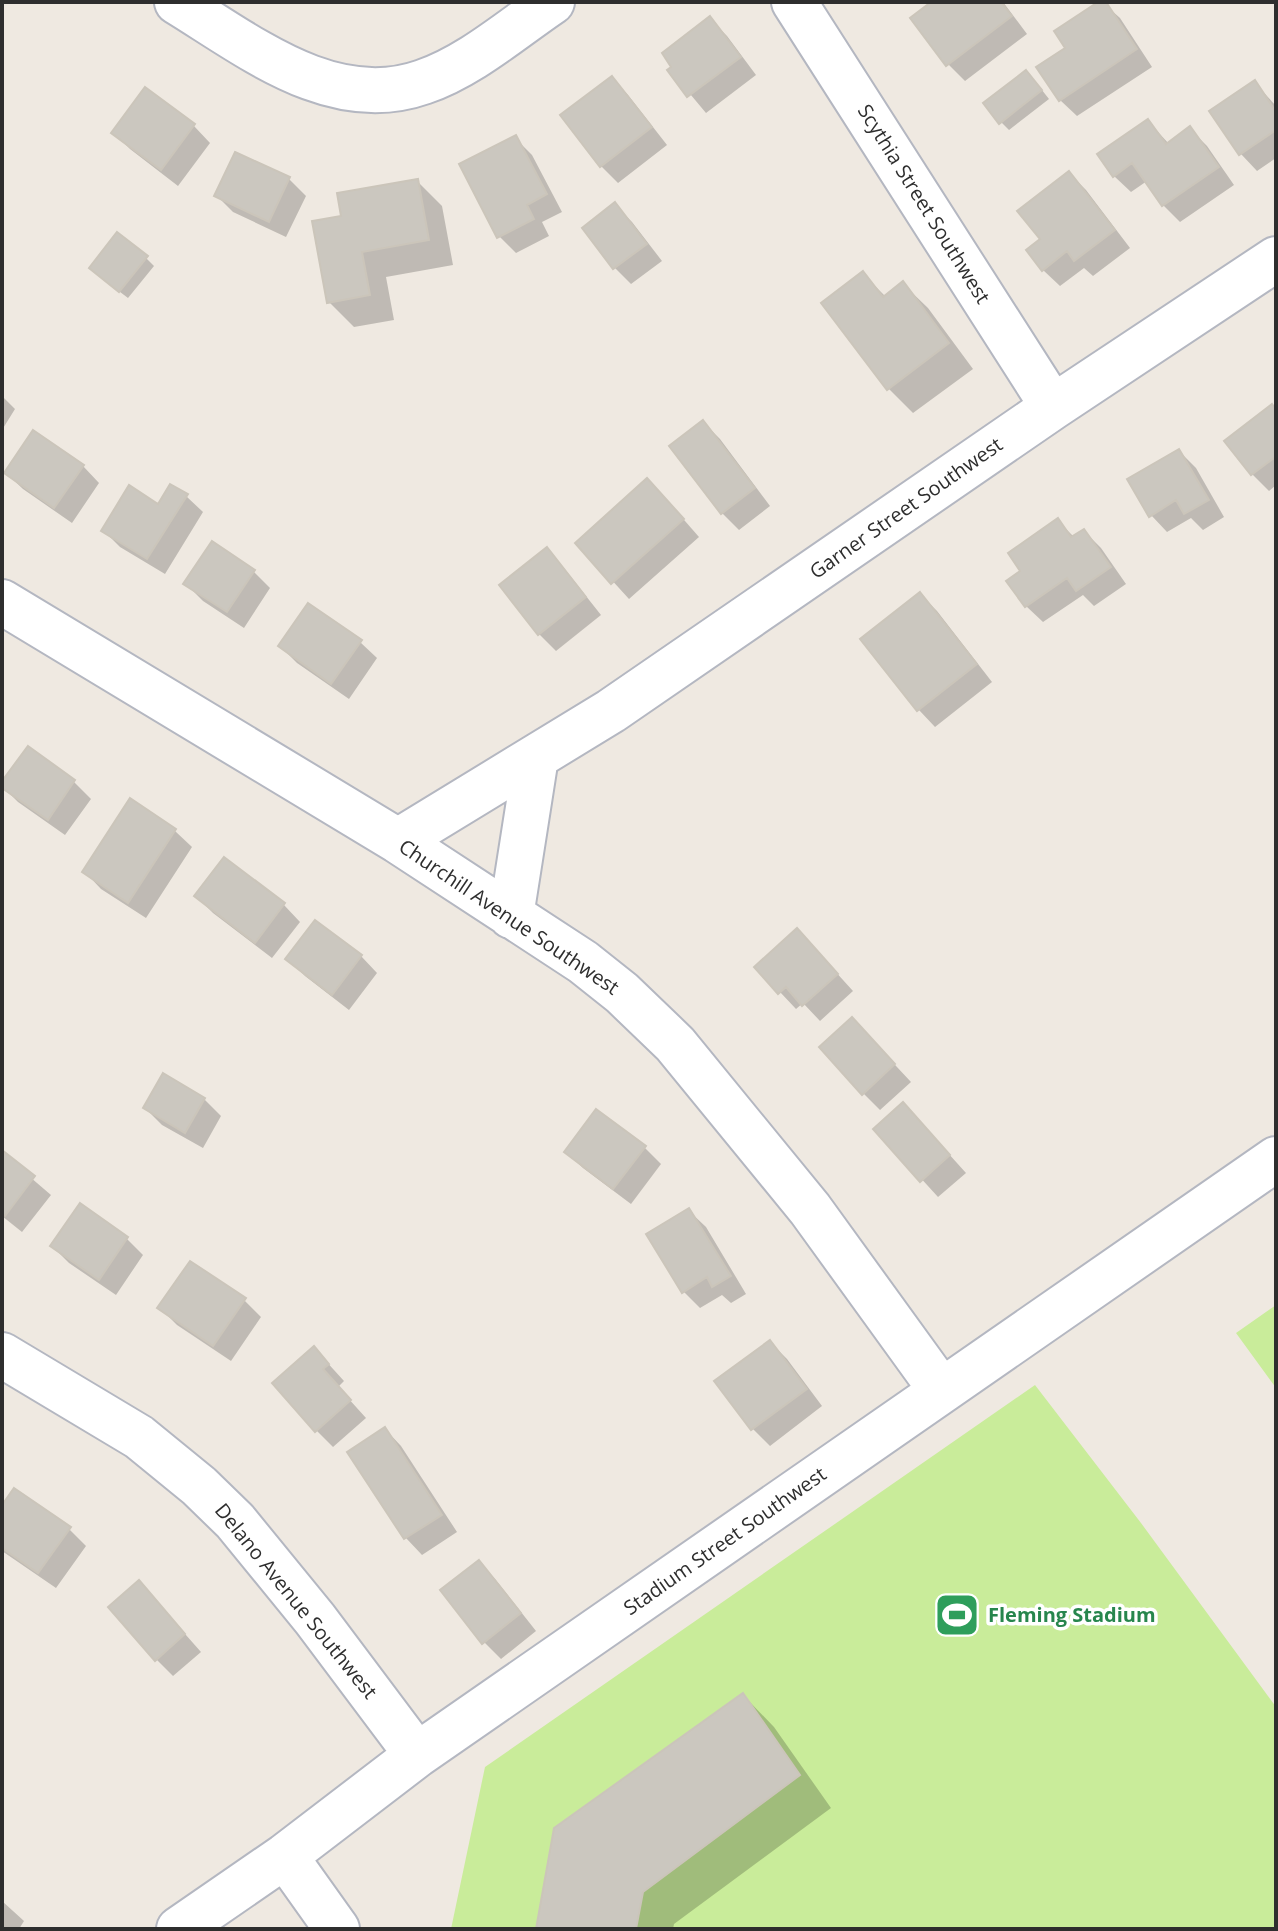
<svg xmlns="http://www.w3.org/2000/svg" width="1278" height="1931" font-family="'Open Sans',sans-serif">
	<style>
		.pitch { fill: #c9ec9a }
		.shadow { fill: #0003 }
		.building { fill: #cbc7bf; stroke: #cbc5ba; stroke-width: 2 }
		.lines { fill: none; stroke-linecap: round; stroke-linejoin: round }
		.minor-casing { stroke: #b4b7c1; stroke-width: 48 }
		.minor { stroke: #fff; stroke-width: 44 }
		.labels { text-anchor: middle; stroke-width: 7; stroke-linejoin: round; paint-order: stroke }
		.street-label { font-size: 20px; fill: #2e2e2e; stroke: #fff }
		.leisure-label { font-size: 20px; font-weight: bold; fill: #27864d; stroke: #fff; text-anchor: start }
	</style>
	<rect width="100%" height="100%" fill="#efe9e1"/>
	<path class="pitch" d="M 1276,1305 L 1276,1388 L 1236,1333 Z
		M 1035,1385 L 1141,1523 L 1276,1707 L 1276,1929 L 451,1929 L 485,1767 Z"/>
	<path class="shadow" d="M 935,2 L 1003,2 L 1027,34 L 965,81 L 948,64 Z
		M 1102,2 L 1120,18 L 1152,67 L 1077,116 L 1060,100 L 1067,49 Z
		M 710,19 L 727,36 L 756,75 L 706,113 L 670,70 Z
		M 612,78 L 628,95 L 667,145 L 618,183 L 601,166 Z
		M 1034,80 L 1049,99 L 1009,130 L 1001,122 Z
		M 1255,83 L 1276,106 L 1276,158 L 1257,171 L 1241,154 Z
		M 145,90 L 194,126 L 210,143 L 178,186 L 130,149 L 113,132 Z
		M 1148,121 L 1169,144 L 1190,129 L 1207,146 L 1234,185 L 1180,222 L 1163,205 L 1147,181 L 1131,192 L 1114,176 Z
		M 515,138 L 532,155 L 562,212 L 542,222 L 549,236 L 516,253 L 499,236 Z
		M 1069,173 L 1086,190 L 1130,248 L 1093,276 L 1084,268 L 1060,286 L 1043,270 L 1043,240 Z
		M 289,179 L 306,196 L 286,237 L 233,212 L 216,195 Z
		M 417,181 L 442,206 L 453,265 L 386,277 L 394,320 L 354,327 L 329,302 L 344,217 Z
		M 615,205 L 632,222 L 662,261 L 631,284 L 615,268 Z
		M 146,258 L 154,266 L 128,298 L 99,276 Z
		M 863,274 L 886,297 L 903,284 L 928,308 L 973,369 L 913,413 L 888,388 Z
		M 2,396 L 15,409 L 2,430 Z
		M 1276,411 L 1276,485 L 1269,491 L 1252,474 Z
		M 703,422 L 720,439 L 770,506 L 739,530 L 722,513 Z
		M 1179,451 L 1196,468 L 1224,517 L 1203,530 L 1191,518 L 1167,532 L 1151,515 Z
		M 83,466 L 99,483 L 72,523 L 23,489 L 6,473 Z
		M 186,496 L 203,512 L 165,574 L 120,547 L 104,531 Z
		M 664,497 L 699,537 L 629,599 L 578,543 Z
		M 1058,521 L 1074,537 L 1084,531 L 1101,548 L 1126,584 L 1094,606 L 1083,595 L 1043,622 L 1026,606 L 1023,571 Z
		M 546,550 L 563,567 L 601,615 L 556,651 L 539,634 Z
		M 253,571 L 270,588 L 244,628 L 203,601 L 186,584 Z
		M 920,594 L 937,611 L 992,682 L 935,727 L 919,710 L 863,639 Z
		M 360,642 L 377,658 L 349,699 L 297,663 L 280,646 Z
		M 28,749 L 74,782 L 91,799 L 65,835 L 18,802 L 2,786 Z
		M 130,801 L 175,831 L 192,847 L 146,918 L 101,889 L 85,872 Z
		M 196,896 L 284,905 L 300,922 L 272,958 L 213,913 Z
		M 814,948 L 853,991 L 820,1021 L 803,1003 L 796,1009 L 780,992 Z
		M 361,956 L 377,973 L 349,1010 L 305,976 L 288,959 Z
		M 868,1036 L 911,1082 L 880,1110 L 863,1093 Z
		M 204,1099 L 221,1116 L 203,1148 L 162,1125 L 145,1108 Z
		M 920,1122 L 966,1173 L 938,1197 L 876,1129 Z
		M 644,1147 L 661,1164 L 631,1204 L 583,1168 L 566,1152 Z
		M 2,1153 L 51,1195 L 22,1232 L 2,1216 Z
		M 689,1211 L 706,1227 L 746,1294 L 731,1303 L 722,1295 L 700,1308 L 683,1291 Z
		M 126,1238 L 143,1255 L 116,1295 L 69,1263 L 52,1246 Z
		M 244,1300 L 261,1317 L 231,1361 L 177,1325 L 160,1308 Z
		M 770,1342 L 787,1359 L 822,1406 L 770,1446 L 753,1429 L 717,1381 Z
		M 314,1348 L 344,1381 L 338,1387 L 366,1418 L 333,1447 L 316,1430 Z
		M 385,1429 L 401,1446 L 457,1532 L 422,1555 L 406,1538 Z
		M 2,1508 L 69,1529 L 86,1546 L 56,1588 L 2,1551 Z
		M 479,1562 L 495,1579 L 536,1631 L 501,1659 L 484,1642 Z
		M 155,1600 L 201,1652 L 173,1676 L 156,1659 Z
		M 743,1695 L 774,1727 L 831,1808 L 674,1924 L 673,1929 L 538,1929 Z
		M 2,1901 L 24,1921 L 19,1929 L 2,1929 Z"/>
	<path class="building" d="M 931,2 L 1001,2 L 1012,16 L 946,66 L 910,18 Z
		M 1098,2 L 1106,2 L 1137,49 L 1059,101 L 1036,67 L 1065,48 L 1054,31 Z
		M 710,16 L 741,57 L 687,97 L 667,70 L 671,67 L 662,53 Z
		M 1026,70 L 1042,90 L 999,124 L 983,103 Z
		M 612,76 L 652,127 L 600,167 L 560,115 Z
		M 1255,80 L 1276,112 L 1276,130 L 1239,155 L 1209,111 Z
		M 145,87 L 195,124 L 161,170 L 111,133 Z
		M 1148,119 L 1166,144 L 1190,126 L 1219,167 L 1162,206 L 1132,163 L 1113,177 L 1097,154 Z
		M 516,135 L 547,194 L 527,205 L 534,219 L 497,238 L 459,164 Z
		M 235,152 L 290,177 L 269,222 L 214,196 Z
		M 1069,171 L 1115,230 L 1074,261 L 1067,251 L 1042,271 L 1026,250 L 1040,239 L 1017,211 Z
		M 418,179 L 429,240 L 362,252 L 370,295 L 327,303 L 312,221 L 341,216 L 337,193 Z
		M 615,202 L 647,244 L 613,269 L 582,228 Z
		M 117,232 L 148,256 L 119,292 L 89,268 Z
		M 863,271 L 883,297 L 903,281 L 949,343 L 887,390 L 821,303 Z
		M 1272,404 L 1276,409 L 1276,461 L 1274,458 L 1251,475 L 1224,441 Z
		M 703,420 L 755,488 L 721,514 L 669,446 Z
		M 33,430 L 84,465 L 54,508 L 4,473 Z
		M 1179,449 L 1209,500 L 1184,514 L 1176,500 L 1149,517 L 1127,479 Z
		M 647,478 L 684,519 L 611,584 L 575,543 Z
		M 170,484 L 188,494 L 147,559 L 101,531 L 129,485 L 158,504 Z
		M 1058,518 L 1071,537 L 1084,529 L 1111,567 L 1076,591 L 1067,578 L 1025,607 L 1006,581 L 1020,571 L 1008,553 Z
		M 212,541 L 255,570 L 227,612 L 183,584 Z
		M 547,547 L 586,597 L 538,635 L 499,585 Z
		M 920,592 L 977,664 L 917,711 L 860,639 Z
		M 308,603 L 362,640 L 331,684 L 278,646 Z
		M 28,746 L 75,780 L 48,820 L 2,788 L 2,781 Z
		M 130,798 L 176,829 L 128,903 L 82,872 Z
		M 224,857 L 285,903 L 255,943 L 194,896 Z
		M 315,920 L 362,955 L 332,995 L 285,959 Z
		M 797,928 L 838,974 L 802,1006 L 786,987 L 778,994 L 754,967 Z
		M 852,1017 L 895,1064 L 862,1095 L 819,1047 Z
		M 163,1073 L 205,1098 L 185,1133 L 143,1108 Z
		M 903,1102 L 950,1155 L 920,1182 L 873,1129 Z
		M 596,1109 L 646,1146 L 613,1189 L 564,1152 Z
		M 2,1150 L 35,1176 L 5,1216 L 2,1214 Z
		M 80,1203 L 128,1237 L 99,1280 L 50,1246 Z
		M 689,1208 L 731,1276 L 712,1287 L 707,1277 L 682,1293 L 646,1234 Z
		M 190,1261 L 246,1298 L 213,1346 L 157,1308 Z
		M 770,1340 L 807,1389 L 751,1430 L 714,1381 Z
		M 314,1346 L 329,1364 L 323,1369 L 351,1400 L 315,1432 L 272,1383 Z
		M 385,1427 L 442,1515 L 404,1539 L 347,1452 Z
		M 14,1488 L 71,1527 L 38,1573 L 2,1548 L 2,1505 Z
		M 479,1560 L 521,1613 L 482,1644 L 440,1590 Z
		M 139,1580 L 185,1634 L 155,1661 L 108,1607 Z
		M 743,1693 L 800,1775 L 643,1892 L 636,1929 L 536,1929 L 554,1828 Z"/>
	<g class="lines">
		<g class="minor-casing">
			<path id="minor" d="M 177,2 C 249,46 333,114 423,82 C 470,66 512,29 552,2
				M 794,2 L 1053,407
				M 2,602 L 398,841 L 583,962 L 622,993 L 675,1044 L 810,1209 L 941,1390
				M 398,841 L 611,711 L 1053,407 L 1276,259
				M 511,916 L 536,757
				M 2,1355 L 139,1437 L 199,1486 L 235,1521 L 315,1619 L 417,1755
				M 285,1856 L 337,1929
				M 179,1929 L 285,1856 L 417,1755 L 1276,1159"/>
		</g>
		<use href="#minor" class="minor"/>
	</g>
	<defs>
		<g id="stadium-square" transform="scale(2.3)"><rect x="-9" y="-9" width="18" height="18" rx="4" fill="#2e9e5b" stroke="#fff"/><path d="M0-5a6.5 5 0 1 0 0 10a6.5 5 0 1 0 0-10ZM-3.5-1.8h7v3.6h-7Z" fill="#fff"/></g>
	</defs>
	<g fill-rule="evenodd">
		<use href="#stadium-square" x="957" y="1615"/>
	</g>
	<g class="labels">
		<g class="street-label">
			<text transform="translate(924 204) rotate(58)" y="7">Scythia Street Southwest</text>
			<text transform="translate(906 508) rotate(-35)" y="7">Garner Street Southwest</text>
			<text transform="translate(509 917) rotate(34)" y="7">Churchill Avenue Southwest</text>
			<text transform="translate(725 1541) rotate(-35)" y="7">Stadium Street Southwest</text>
			<text transform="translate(296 1601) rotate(51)" y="7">Delano Avenue Southwest</text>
		</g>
		<g class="leisure-label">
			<text x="988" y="1622">Fleming Stadium</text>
		</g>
	</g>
	<rect width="1278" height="1931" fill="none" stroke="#2e2e2e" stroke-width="8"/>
</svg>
